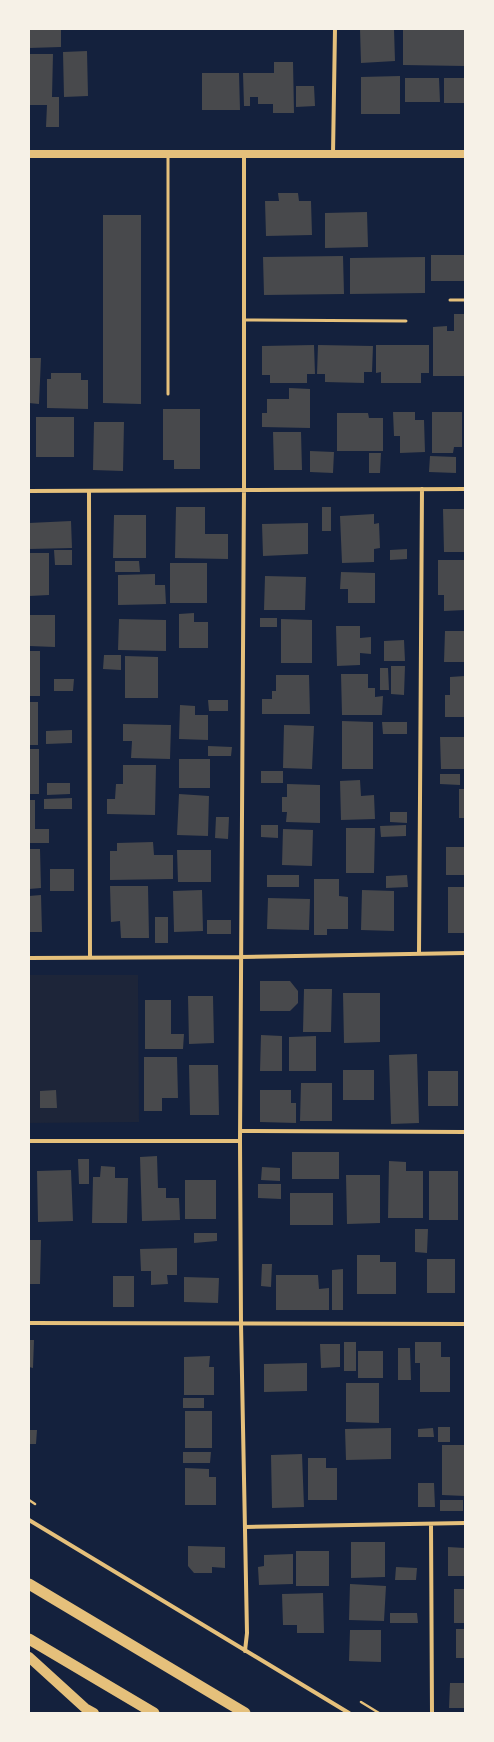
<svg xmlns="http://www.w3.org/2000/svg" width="494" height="1742" font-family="Barlow,sans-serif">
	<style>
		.green { fill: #1d2539 }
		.building { fill: #48494c }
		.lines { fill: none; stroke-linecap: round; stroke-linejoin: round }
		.path { stroke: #e5c07b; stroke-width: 2.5 }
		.service { stroke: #e5c07b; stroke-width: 3 }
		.minor { stroke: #e5c07b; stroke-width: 4 }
		.secondary { stroke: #e5c07b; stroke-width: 8 }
		.primary { stroke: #e5c07b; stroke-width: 10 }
		.trunk { stroke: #e5c07b; stroke-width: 11 }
	</style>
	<rect width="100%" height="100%" fill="#14213d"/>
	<path class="green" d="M 29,975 L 138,975 L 139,1122 L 29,1123 Z"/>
	<path class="building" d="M 29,29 L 61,29 L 61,47 L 29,48 Z
		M 360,29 L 394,29 L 395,61 L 361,63 Z
		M 403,29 L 465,29 L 465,66 L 403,65 Z
		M 87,51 L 88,96 L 64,97 L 63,52 Z
		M 29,54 L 53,54 L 52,97 L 59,97 L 59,127 L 46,127 L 47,105 L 29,105 Z
		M 274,62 L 293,62 L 294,113 L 273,113 L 273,104 L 258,104 L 258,97 L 250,97 L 250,106 L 244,106 L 243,73 L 274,73 Z
		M 202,73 L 239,73 L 240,110 L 202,110 Z
		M 400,76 L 400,114 L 361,114 L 361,77 Z
		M 405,78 L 439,78 L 440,102 L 405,102 Z
		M 444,78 L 465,78 L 465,103 L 444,103 Z
		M 296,86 L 314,86 L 315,106 L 296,107 Z
		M 278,193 L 298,193 L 299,201 L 311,201 L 312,235 L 266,236 L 265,201 L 279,201 Z
		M 367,212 L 368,247 L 325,248 L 325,213 Z
		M 103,215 L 141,215 L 141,404 L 103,403 Z
		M 431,255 L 465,255 L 465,281 L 431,281 Z
		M 343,256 L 344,294 L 264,295 L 263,257 Z
		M 425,257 L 425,293 L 350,294 L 350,258 Z
		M 454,314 L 465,314 L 465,376 L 433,376 L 433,327 L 447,326 L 447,331 L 454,331 Z
		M 314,345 L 315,374 L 307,374 L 307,383 L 270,383 L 270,375 L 262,375 L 262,346 Z
		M 318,345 L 373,346 L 372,372 L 364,372 L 364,383 L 325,382 L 325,374 L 317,374 Z
		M 376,345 L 429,345 L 429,373 L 421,373 L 421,383 L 381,383 L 381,372 L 376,373 Z
		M 29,358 L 41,358 L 39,404 L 29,403 Z
		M 51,373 L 81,373 L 81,380 L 88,380 L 88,409 L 47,408 L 47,379 L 51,379 Z
		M 289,388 L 310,389 L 310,428 L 262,427 L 262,413 L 267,413 L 267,399 L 289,399 Z
		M 163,409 L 200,409 L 200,469 L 174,469 L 174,460 L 163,460 Z
		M 393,412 L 415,412 L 415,420 L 424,420 L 425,452 L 400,453 L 400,436 L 394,436 Z
		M 432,412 L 462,412 L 462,447 L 454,447 L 453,453 L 432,453 Z
		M 337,413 L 368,413 L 369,418 L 383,418 L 383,451 L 337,451 Z
		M 36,417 L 74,417 L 74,457 L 36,457 Z
		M 94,422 L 124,422 L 123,471 L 93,470 Z
		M 273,432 L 301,432 L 302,470 L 274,470 Z
		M 310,451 L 334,452 L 333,473 L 310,472 Z
		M 369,453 L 381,453 L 380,473 L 369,473 Z
		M 430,456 L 456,457 L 456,473 L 429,472 Z
		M 176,507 L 205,507 L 205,534 L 228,534 L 228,559 L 175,558 Z
		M 322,507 L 331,507 L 331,531 L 322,531 Z
		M 443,509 L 465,509 L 465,552 L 444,552 Z
		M 374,514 L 374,524 L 379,523 L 380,548 L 374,549 L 374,562 L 342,563 L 340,516 Z
		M 114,515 L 146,515 L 146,558 L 113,558 Z
		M 71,521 L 72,548 L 29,549 L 29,523 Z
		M 308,523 L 308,554 L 263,556 L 262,524 Z
		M 407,549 L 407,559 L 390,560 L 390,550 Z
		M 54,550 L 72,550 L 72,565 L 55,565 Z
		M 29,553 L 49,553 L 49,595 L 29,596 Z
		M 438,560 L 465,560 L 465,610 L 444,611 L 444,595 L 438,595 Z
		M 115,561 L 139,561 L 140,572 L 115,572 Z
		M 170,563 L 207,563 L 207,603 L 170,603 Z
		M 341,572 L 375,573 L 375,603 L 348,603 L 348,589 L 340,589 Z
		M 155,574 L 155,585 L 165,585 L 166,604 L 118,605 L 118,575 Z
		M 265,576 L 306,577 L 305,610 L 264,610 Z
		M 194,613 L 194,622 L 208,622 L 208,648 L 179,648 L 179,614 Z
		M 29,615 L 55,615 L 55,647 L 29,646 Z
		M 260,618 L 277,618 L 277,627 L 260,627 Z
		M 119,619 L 166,620 L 166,651 L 118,650 Z
		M 281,619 L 312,620 L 312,663 L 281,663 Z
		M 336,626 L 360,626 L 360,638 L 371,637 L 371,654 L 360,653 L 360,665 L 337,666 Z
		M 445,631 L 465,631 L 465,662 L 444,662 Z
		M 404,640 L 405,661 L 384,661 L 384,641 Z
		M 29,651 L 40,651 L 40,696 L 29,696 Z
		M 104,655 L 121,655 L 121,670 L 103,669 Z
		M 125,656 L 158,657 L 158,698 L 125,698 Z
		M 391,666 L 405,666 L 404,695 L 391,694 Z
		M 380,668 L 388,668 L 389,690 L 380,690 Z
		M 341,674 L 368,674 L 368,688 L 375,688 L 375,697 L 383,696 L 382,715 L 342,715 Z
		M 276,675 L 309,675 L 310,714 L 262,714 L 262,699 L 272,699 L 272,691 L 276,691 Z
		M 465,676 L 465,717 L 445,717 L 445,695 L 450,695 L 450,677 Z
		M 54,679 L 74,679 L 73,691 L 54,691 Z
		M 208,700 L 228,700 L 228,711 L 209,711 Z
		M 29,702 L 38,702 L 38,745 L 29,745 Z
		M 180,705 L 195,706 L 195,715 L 208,715 L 208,740 L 179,739 Z
		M 342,721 L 373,722 L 373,769 L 342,769 Z
		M 382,722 L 407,722 L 407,734 L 383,734 Z
		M 123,724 L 171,725 L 170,759 L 131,758 L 132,741 L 123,741 Z
		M 284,725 L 314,726 L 312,769 L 283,768 Z
		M 72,730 L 72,743 L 46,744 L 46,731 Z
		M 440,737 L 465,737 L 465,769 L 441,769 Z
		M 208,746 L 232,747 L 231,756 L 208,756 Z
		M 29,749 L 39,749 L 39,794 L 29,794 Z
		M 179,759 L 210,759 L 210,788 L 179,788 Z
		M 123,765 L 156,765 L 155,815 L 107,814 L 107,799 L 115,799 L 116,784 L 123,784 Z
		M 261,771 L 283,771 L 283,783 L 261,783 Z
		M 440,774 L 460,774 L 460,785 L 440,784 Z
		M 360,780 L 361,796 L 374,795 L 375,819 L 341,820 L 340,781 Z
		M 47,783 L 70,783 L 70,794 L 47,795 Z
		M 287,784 L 320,785 L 320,823 L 286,822 L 287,812 L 282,812 L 282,797 L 287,797 Z
		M 459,789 L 465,789 L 465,818 L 459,818 Z
		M 179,794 L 209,796 L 208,836 L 177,835 Z
		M 72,798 L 72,809 L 44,809 L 44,799 Z
		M 29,800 L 35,800 L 35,829 L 49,829 L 49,843 L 29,843 Z
		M 390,812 L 407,812 L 407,823 L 390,822 Z
		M 216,817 L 229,817 L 228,839 L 215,838 Z
		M 261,825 L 278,825 L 278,838 L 261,837 Z
		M 406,825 L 406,836 L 381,837 L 380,826 Z
		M 346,828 L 375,828 L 374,873 L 346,873 Z
		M 283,829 L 313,830 L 312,866 L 282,865 Z
		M 153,842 L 154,855 L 173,855 L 173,879 L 110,880 L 110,851 L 117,851 L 117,843 Z
		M 446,847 L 465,847 L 465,875 L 446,875 Z
		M 29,849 L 40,849 L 41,888 L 29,889 Z
		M 177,850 L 211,850 L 211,882 L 178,882 Z
		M 50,869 L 74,869 L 74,891 L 50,891 Z
		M 267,875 L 299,875 L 299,887 L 267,887 Z
		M 407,875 L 408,887 L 386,888 L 386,876 Z
		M 314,879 L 339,879 L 339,896 L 348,897 L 348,929 L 327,929 L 327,935 L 314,935 Z
		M 110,886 L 148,886 L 149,938 L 121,938 L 120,921 L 111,922 Z
		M 448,887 L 465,887 L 465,933 L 448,933 Z
		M 202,890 L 203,931 L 174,932 L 173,891 Z
		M 362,890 L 394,891 L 394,931 L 361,930 Z
		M 41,895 L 42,932 L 29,932 L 29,896 Z
		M 268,898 L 310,899 L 309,930 L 267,929 Z
		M 155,917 L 168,917 L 168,943 L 155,943 Z
		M 207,920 L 231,920 L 231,934 L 207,934 Z
		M 260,981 L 290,981 L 298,991 L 298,1003 L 290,1011 L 260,1011 Z
		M 304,989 L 332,989 L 331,1032 L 303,1032 Z
		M 343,993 L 380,993 L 380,1042 L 344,1043 Z
		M 188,996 L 213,996 L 214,1043 L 189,1044 Z
		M 145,1000 L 171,1000 L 171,1034 L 184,1034 L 183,1049 L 145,1049 Z
		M 261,1035 L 282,1036 L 282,1071 L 260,1071 Z
		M 316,1036 L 316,1071 L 289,1071 L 289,1037 Z
		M 417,1054 L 419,1123 L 391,1124 L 389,1055 Z
		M 144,1057 L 177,1057 L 178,1098 L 162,1098 L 162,1111 L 144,1111 Z
		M 189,1065 L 218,1065 L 219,1115 L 190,1115 Z
		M 343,1070 L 374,1070 L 374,1100 L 343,1100 Z
		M 428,1071 L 458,1071 L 458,1106 L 428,1106 Z
		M 301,1083 L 332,1083 L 332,1121 L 300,1121 Z
		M 56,1090 L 57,1108 L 40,1108 L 40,1091 Z
		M 260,1090 L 291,1090 L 291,1103 L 296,1103 L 296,1123 L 260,1122 Z
		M 292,1152 L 339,1152 L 339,1179 L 292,1179 Z
		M 157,1156 L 158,1188 L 166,1188 L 166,1198 L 179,1198 L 180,1220 L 142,1221 L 140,1157 Z
		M 78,1159 L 89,1159 L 89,1184 L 79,1184 Z
		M 389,1161 L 406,1162 L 406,1171 L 423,1171 L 423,1218 L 388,1218 Z
		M 101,1166 L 115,1167 L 115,1178 L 128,1178 L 127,1223 L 92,1223 L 93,1177 L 100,1177 Z
		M 262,1167 L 280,1168 L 280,1181 L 261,1180 Z
		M 71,1170 L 73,1221 L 38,1222 L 37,1171 Z
		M 429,1171 L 458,1171 L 458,1220 L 429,1220 Z
		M 346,1175 L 380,1175 L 380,1223 L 347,1224 Z
		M 185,1180 L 216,1180 L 216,1219 L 185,1219 Z
		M 258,1184 L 281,1184 L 281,1199 L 258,1198 Z
		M 290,1193 L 333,1193 L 333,1225 L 290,1225 Z
		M 415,1229 L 428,1229 L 427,1253 L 415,1252 Z
		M 194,1233 L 217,1233 L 217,1241 L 194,1243 Z
		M 29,1240 L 41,1240 L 40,1284 L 29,1284 Z
		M 177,1248 L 177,1275 L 167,1275 L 168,1284 L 151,1285 L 151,1271 L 141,1271 L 140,1249 Z
		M 357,1255 L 380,1255 L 380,1262 L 396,1262 L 396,1294 L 357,1294 Z
		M 427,1259 L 455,1259 L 455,1293 L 427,1293 Z
		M 262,1264 L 272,1264 L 271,1287 L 261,1286 Z
		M 343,1269 L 343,1310 L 332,1310 L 332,1270 Z
		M 276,1275 L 318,1275 L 319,1289 L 329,1288 L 329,1310 L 276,1310 Z
		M 113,1276 L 134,1276 L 134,1307 L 113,1307 Z
		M 184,1277 L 219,1278 L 218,1303 L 184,1302 Z
		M 29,1340 L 34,1340 L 33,1368 L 29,1367 Z
		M 344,1342 L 356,1342 L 356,1371 L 344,1371 Z
		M 415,1342 L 441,1342 L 441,1357 L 450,1357 L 450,1392 L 420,1392 L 420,1363 L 415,1363 Z
		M 320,1344 L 340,1344 L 340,1367 L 321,1368 Z
		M 398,1348 L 410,1348 L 411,1380 L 398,1380 Z
		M 358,1351 L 383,1351 L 383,1378 L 358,1378 Z
		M 210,1356 L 209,1367 L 214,1367 L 214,1395 L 184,1395 L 184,1357 Z
		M 307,1363 L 307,1391 L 264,1392 L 264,1364 Z
		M 346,1383 L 379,1383 L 379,1423 L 346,1422 Z
		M 183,1398 L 204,1398 L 204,1408 L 183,1408 Z
		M 185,1411 L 212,1411 L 212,1448 L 185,1448 Z
		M 438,1427 L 450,1427 L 450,1442 L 438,1442 Z
		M 391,1428 L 391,1459 L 346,1460 L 345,1429 Z
		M 433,1428 L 434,1437 L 418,1437 L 418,1429 Z
		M 29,1430 L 37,1430 L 36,1444 L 29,1444 Z
		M 442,1445 L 465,1445 L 465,1496 L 442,1495 Z
		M 183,1452 L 211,1452 L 210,1463 L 183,1463 Z
		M 302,1454 L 304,1507 L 272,1508 L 271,1455 Z
		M 308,1458 L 326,1458 L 326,1468 L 337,1468 L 337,1500 L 308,1500 Z
		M 185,1468 L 209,1469 L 209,1477 L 216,1477 L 216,1505 L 185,1505 Z
		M 418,1483 L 434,1483 L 435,1507 L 418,1507 Z
		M 440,1500 L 463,1500 L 463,1511 L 440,1511 Z
		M 351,1542 L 385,1542 L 385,1577 L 351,1578 Z
		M 188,1546 L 225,1547 L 225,1568 L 212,1567 L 212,1573 L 194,1573 L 188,1566 Z
		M 448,1547 L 465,1548 L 465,1576 L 448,1576 Z
		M 296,1551 L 329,1551 L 329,1586 L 296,1586 Z
		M 293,1554 L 293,1584 L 259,1585 L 258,1567 L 264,1566 L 264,1555 Z
		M 396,1567 L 417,1568 L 416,1580 L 395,1580 Z
		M 350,1584 L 386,1586 L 384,1621 L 349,1620 Z
		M 454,1589 L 465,1589 L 465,1623 L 454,1623 Z
		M 323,1593 L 324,1633 L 297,1633 L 297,1625 L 283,1625 L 282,1594 Z
		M 390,1613 L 417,1613 L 418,1623 L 390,1623 Z
		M 456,1629 L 465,1629 L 465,1658 L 456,1658 Z
		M 350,1630 L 381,1630 L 381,1662 L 349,1661 Z
		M 450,1683 L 465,1683 L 465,1708 L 449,1708 Z"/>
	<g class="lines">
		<path class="path" d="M 29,1500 L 35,1504
			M 361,1702 L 379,1713"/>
		<path class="service" d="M 168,154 L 168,394
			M 450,300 L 465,300
			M 244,320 L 406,321"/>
		<path class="minor" d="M 244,154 L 244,489 L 240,1141 L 241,1324 L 247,1633 L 245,1651
			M 333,154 L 335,29
			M 29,491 L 465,489
			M 89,492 L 90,957
			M 419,954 L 422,489
			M 29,958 L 241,957 L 465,953
			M 240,1131 L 465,1132
			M 29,1141 L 240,1141
			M 29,1323 L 465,1324
			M 29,1520 L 349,1713
			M 431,1524 L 432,1713
			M 245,1527 L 465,1523"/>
		<path class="secondary" d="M 29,154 L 465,154"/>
		<path class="primary" d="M 29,1657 L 85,1708 L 94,1713"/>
		<path class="trunk" d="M 29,1584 L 245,1713
			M 29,1639 L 154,1713"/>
	</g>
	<rect width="494" height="1742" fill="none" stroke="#f6f1e7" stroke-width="60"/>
</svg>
